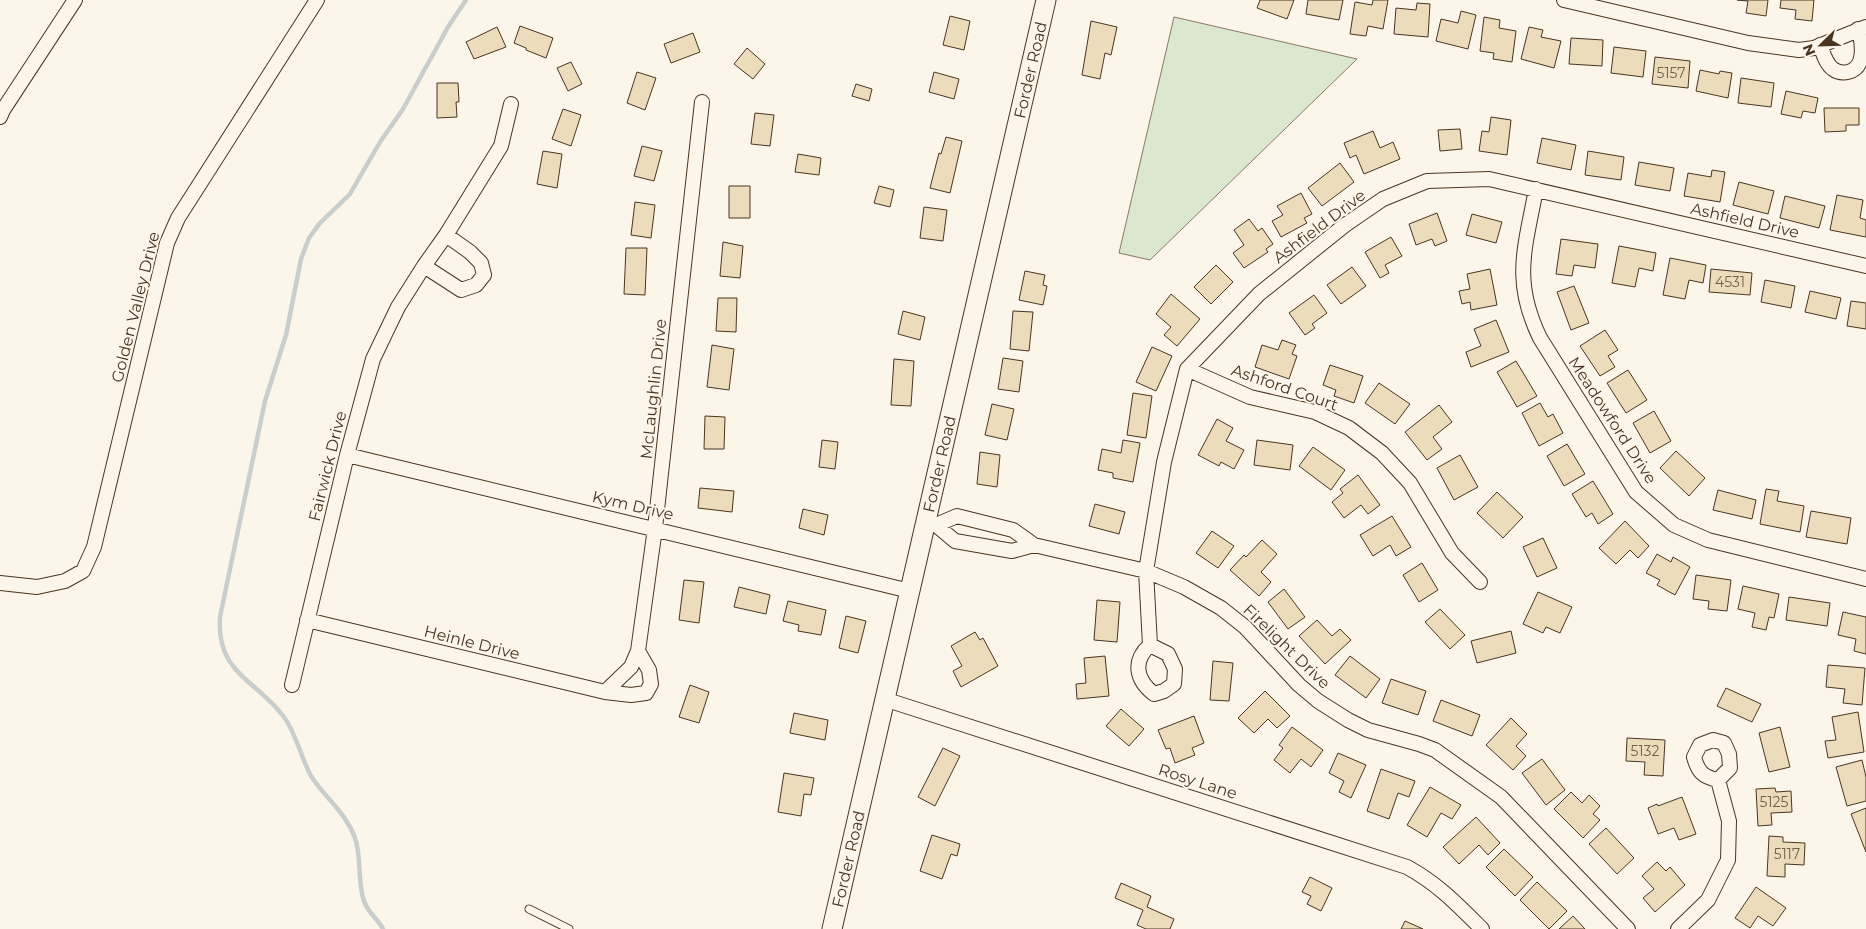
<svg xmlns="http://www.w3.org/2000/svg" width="1866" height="929" font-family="Montserrat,sans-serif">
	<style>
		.green { fill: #dce7d0; stroke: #887966 }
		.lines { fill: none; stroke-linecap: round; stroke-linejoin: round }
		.stream { stroke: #c9cecd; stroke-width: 4.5 }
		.building { fill: #ecdcbc; stroke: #4a3520 }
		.service-casing { stroke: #4a3520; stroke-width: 9 }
		.minor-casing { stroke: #4a3520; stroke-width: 16 }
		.secondary-casing { stroke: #4a3520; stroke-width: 21 }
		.service { stroke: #fbf6e9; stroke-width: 7 }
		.minor { stroke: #fbf6e9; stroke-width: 14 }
		.secondary { stroke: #fbf6e9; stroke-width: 19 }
		.labels { text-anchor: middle; stroke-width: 4; stroke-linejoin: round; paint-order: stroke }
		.number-label { font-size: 14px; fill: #725f47 }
		.street-label { font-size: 16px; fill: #4a3520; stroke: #fbf6e9 }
	</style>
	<rect width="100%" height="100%" fill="#fbf6e9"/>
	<path class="green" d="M 1174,17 L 1357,59 L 1150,260 L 1119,253 Z"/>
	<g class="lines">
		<path class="stream" d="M 383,929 C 378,919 368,913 364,901 C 357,881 362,858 355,838 C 345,811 325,798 311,776 C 301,758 297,735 284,717 C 256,679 216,674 220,617 L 265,401 L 286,335 L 301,259 L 309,238 L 320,223 L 350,194 L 380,142 L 403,109 L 448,27 L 466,0"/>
	</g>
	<path class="building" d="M 1260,0 L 1294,0 L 1287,19 L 1257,8 Z
		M 1308,0 L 1343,0 L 1339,20 L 1306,14 Z
		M 1373,0 L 1388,0 L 1383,29 L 1368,26 L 1366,36 L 1350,34 L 1355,2 L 1372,5 Z
		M 1737,0 L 1768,0 L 1766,16 L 1746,13 L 1748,1 Z
		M 1781,0 L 1814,0 L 1812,21 L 1795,19 L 1796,10 L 1780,8 Z
		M 1417,3 L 1430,4 L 1428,37 L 1394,34 L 1396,8 L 1416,10 Z
		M 1461,11 L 1476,15 L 1468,49 L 1436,41 L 1441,19 L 1458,23 Z
		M 950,16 L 970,21 L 964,50 L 943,45 Z
		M 1484,17 L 1500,20 L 1499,28 L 1516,31 L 1512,62 L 1493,59 L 1494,53 L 1480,51 Z
		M 1091,21 L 1117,27 L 1111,55 L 1105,53 L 1100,79 L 1082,75 Z
		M 520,26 L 553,38 L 546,58 L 526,50 L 526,48 L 514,43 Z
		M 497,27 L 506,47 L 474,59 L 466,42 Z
		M 1529,27 L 1543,30 L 1541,37 L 1561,41 L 1554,68 L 1521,59 Z
		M 693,33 L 700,52 L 671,63 L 664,44 Z
		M 1571,38 L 1603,40 L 1602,66 L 1569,64 Z
		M 1614,47 L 1646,51 L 1643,77 L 1611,73 Z
		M 747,48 L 765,64 L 753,79 L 734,64 Z
		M 1655,57 L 1690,61 L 1688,88 L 1652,84 Z
		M 571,62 L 582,84 L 568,91 L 557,68 Z
		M 1700,70 L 1719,74 L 1720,71 L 1732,73 L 1728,98 L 1696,91 Z
		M 637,72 L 656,78 L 645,110 L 627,103 Z
		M 934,72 L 959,79 L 954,99 L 929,92 Z
		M 1741,78 L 1774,83 L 1771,107 L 1738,103 Z
		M 437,83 L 458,83 L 459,102 L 456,102 L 457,117 L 437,118 Z
		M 856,84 L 872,89 L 869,101 L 852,96 Z
		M 1786,91 L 1818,98 L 1815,113 L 1803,111 L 1801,118 L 1781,114 Z
		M 1824,108 L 1859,108 L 1859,125 L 1846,125 L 1846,131 L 1825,132 Z
		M 563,109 L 581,115 L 571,146 L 552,139 Z
		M 755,113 L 774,115 L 770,146 L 751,144 Z
		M 1491,117 L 1511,120 L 1507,155 L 1479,151 L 1482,131 L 1489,132 Z
		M 1460,129 L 1462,149 L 1440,151 L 1438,130 Z
		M 1373,131 L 1380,148 L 1393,142 L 1400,159 L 1364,174 L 1356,155 L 1350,158 L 1344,143 Z
		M 946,137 L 962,141 L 950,193 L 930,188 L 939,153 L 941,154 Z
		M 1542,138 L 1576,145 L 1571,170 L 1537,163 Z
		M 642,146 L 662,151 L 654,181 L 634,176 Z
		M 543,151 L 562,154 L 557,188 L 537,184 Z
		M 1588,151 L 1624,157 L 1621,180 L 1585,175 Z
		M 798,154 L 821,158 L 819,175 L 795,172 Z
		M 1639,162 L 1674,168 L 1670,191 L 1635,185 Z
		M 1340,163 L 1354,182 L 1322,206 L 1308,188 Z
		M 1712,170 L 1725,172 L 1720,202 L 1684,196 L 1688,173 L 1711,177 Z
		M 1739,182 L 1774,191 L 1768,214 L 1733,205 Z
		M 729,186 L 750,186 L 750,218 L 729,218 Z
		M 879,186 L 894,190 L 890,207 L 874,203 Z
		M 1301,193 L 1312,214 L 1304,218 L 1307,223 L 1281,237 L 1272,221 L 1283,215 L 1277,206 Z
		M 1837,195 L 1863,200 L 1860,218 L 1866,220 L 1866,237 L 1830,230 Z
		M 1785,196 L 1825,206 L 1819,228 L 1780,218 Z
		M 635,202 L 655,205 L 651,238 L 631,235 Z
		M 924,207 L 947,210 L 943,241 L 920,238 Z
		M 1437,213 L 1447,241 L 1435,246 L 1432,239 L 1416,245 L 1409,224 Z
		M 1472,214 L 1502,222 L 1496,243 L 1466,235 Z
		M 1249,219 L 1258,231 L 1262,228 L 1273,244 L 1266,249 L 1268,252 L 1244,268 L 1233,253 L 1244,245 L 1234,230 Z
		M 1391,237 L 1402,256 L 1385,265 L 1389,273 L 1380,278 L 1365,252 Z
		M 1561,239 L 1598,244 L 1595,268 L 1574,265 L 1572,276 L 1556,274 Z
		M 723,242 L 743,246 L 740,278 L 720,276 Z
		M 1619,246 L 1656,253 L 1653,271 L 1639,268 L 1635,287 L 1612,283 Z
		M 626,248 L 647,248 L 645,295 L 624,294 Z
		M 1670,258 L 1706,265 L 1703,283 L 1689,280 L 1685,299 L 1663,295 Z
		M 1216,265 L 1233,282 L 1211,304 L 1194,287 Z
		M 1352,267 L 1366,286 L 1341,304 L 1327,285 Z
		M 1490,269 L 1497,305 L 1471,310 L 1470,302 L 1462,304 L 1459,291 L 1470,289 L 1467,274 Z
		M 1711,269 L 1752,273 L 1750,295 L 1709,292 Z
		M 1025,271 L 1045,275 L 1043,285 L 1047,286 L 1043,305 L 1019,300 Z
		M 1765,280 L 1795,286 L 1791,308 L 1761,302 Z
		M 1574,286 L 1589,323 L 1571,330 L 1557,292 Z
		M 1810,291 L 1841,298 L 1836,319 L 1805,312 Z
		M 1171,294 L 1200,319 L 1177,346 L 1164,335 L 1171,327 L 1156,314 Z
		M 1314,295 L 1327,313 L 1312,324 L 1315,328 L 1305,335 L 1289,313 Z
		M 718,298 L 737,298 L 736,332 L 716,331 Z
		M 1851,301 L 1866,303 L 1866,329 L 1847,326 Z
		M 903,311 L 925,317 L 920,340 L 898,334 Z
		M 1013,311 L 1033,312 L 1029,351 L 1010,349 Z
		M 1496,320 L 1509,352 L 1471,367 L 1466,352 L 1481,346 L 1474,329 Z
		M 1605,330 L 1618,350 L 1608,356 L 1615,367 L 1600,376 L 1580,346 Z
		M 1282,340 L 1296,345 L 1292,354 L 1297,356 L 1289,379 L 1255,367 L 1262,345 L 1278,350 Z
		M 712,345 L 734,349 L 729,390 L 707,387 Z
		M 1152,347 L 1172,356 L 1156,391 L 1136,382 Z
		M 1003,358 L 1023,361 L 1019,392 L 998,389 Z
		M 894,359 L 914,361 L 911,406 L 891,405 Z
		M 1516,361 L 1537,396 L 1517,407 L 1497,372 Z
		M 1330,365 L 1363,376 L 1354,403 L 1334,396 L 1336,390 L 1323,385 Z
		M 1628,370 L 1647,400 L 1626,413 L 1607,383 Z
		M 1379,383 L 1410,404 L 1395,424 L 1365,403 Z
		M 1133,393 L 1152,396 L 1146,438 L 1127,435 Z
		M 1540,403 L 1548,417 L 1553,414 L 1563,433 L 1539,446 L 1522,413 Z
		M 992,404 L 1014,409 L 1007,440 L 985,435 Z
		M 1439,405 L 1452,422 L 1433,437 L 1442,449 L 1427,460 L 1405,432 Z
		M 1654,411 L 1671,441 L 1650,453 L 1633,423 Z
		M 705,416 L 725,417 L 724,449 L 704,449 Z
		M 1217,419 L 1233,428 L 1226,441 L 1244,450 L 1234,469 L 1221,462 L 1219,466 L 1198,455 Z
		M 822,440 L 838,442 L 835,469 L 819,467 Z
		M 1123,440 L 1140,443 L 1133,482 L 1113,478 L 1113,473 L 1098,470 L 1102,449 L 1121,453 Z
		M 1257,440 L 1293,445 L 1290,470 L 1254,465 Z
		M 1567,444 L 1585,474 L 1564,486 L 1547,456 Z
		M 1313,447 L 1345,470 L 1331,490 L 1299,466 Z
		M 1676,451 L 1705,478 L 1689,496 L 1660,468 Z
		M 980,452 L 1000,455 L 997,487 L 977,484 Z
		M 1460,455 L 1478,487 L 1454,500 L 1437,468 Z
		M 1358,475 L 1380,505 L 1368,514 L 1361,505 L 1344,518 L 1332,502 L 1343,493 L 1340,489 Z
		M 1593,481 L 1613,514 L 1598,524 L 1592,513 L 1586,517 L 1572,494 Z
		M 700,488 L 734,491 L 732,512 L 698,508 Z
		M 1766,489 L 1779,491 L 1777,501 L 1804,506 L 1800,532 L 1760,524 Z
		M 1718,490 L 1756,500 L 1752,519 L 1713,510 Z
		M 1497,492 L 1523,517 L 1503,538 L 1477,513 Z
		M 1095,504 L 1125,512 L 1119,534 L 1089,526 Z
		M 803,509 L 828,515 L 824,535 L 799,528 Z
		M 1811,511 L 1851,518 L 1847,544 L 1806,537 Z
		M 1392,516 L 1411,547 L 1396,556 L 1390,545 L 1373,556 L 1360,535 Z
		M 1625,521 L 1649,546 L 1638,558 L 1630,550 L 1616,564 L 1599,548 Z
		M 1212,531 L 1234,546 L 1218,568 L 1196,553 Z
		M 1543,538 L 1557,568 L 1537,577 L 1523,547 Z
		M 1262,540 L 1277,554 L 1261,572 L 1271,582 L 1259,596 L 1230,570 L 1244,555 L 1246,557 Z
		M 1657,554 L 1671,562 L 1673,557 L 1690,567 L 1675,595 L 1657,585 L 1660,580 L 1646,573 Z
		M 1422,563 L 1438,590 L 1419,602 L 1403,575 Z
		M 1696,575 L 1731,580 L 1727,611 L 1708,609 L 1709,601 L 1693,599 Z
		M 684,580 L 704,582 L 699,623 L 679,620 Z
		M 1743,586 L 1779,594 L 1774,618 L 1769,617 L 1766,630 L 1752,627 L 1755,613 L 1738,609 Z
		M 739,587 L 770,595 L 766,614 L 734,607 Z
		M 1284,589 L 1305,617 L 1288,629 L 1268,602 Z
		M 1538,592 L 1572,607 L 1560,633 L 1546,627 L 1543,633 L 1523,624 Z
		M 1789,597 L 1830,603 L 1827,626 L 1786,620 Z
		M 1097,600 L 1120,602 L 1117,642 L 1094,640 Z
		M 788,601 L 826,610 L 821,635 L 798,631 L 799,625 L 783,621 Z
		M 1440,609 L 1465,635 L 1450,649 L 1425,622 Z
		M 1843,612 L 1866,617 L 1866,654 L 1854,651 L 1856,639 L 1838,635 Z
		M 846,616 L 866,621 L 858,653 L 839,648 Z
		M 1317,620 L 1332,636 L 1340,629 L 1351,640 L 1325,664 L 1299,636 Z
		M 1511,631 L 1516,653 L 1477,663 L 1471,641 Z
		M 975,632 L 980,640 L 983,638 L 998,666 L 961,687 L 953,671 L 962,666 L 951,646 Z
		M 1105,656 L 1109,696 L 1077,699 L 1076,684 L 1086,683 L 1084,658 Z
		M 1350,656 L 1380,679 L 1366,698 L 1335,675 Z
		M 1213,661 L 1233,663 L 1229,701 L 1210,700 Z
		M 1828,665 L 1865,668 L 1862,705 L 1843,703 L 1845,689 L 1826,687 Z
		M 1391,679 L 1426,691 L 1418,715 L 1382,703 Z
		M 690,685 L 709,692 L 699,723 L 679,717 Z
		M 1726,688 L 1761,704 L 1752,722 L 1717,706 Z
		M 1265,691 L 1290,716 L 1277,728 L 1268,719 L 1254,733 L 1238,718 Z
		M 1441,700 L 1480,715 L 1472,736 L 1433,721 Z
		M 1121,709 L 1144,729 L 1129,746 L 1106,726 Z
		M 1858,712 L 1864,752 L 1828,758 L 1825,741 L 1836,740 L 1832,717 Z
		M 794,713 L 828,720 L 825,740 L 790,733 Z
		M 1194,716 L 1204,743 L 1192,748 L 1195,755 L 1175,763 L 1170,748 L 1166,749 L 1158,730 Z
		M 1511,718 L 1527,734 L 1516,746 L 1526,756 L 1513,770 L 1486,745 Z
		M 1292,727 L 1323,750 L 1311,767 L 1301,759 L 1290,773 L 1274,760 L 1283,748 L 1279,745 Z
		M 1780,727 L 1790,767 L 1769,772 L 1759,733 Z
		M 1627,738 L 1665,740 L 1663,776 L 1644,775 L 1645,762 L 1626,761 Z
		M 943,748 L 960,756 L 935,806 L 918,797 Z
		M 1338,753 L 1366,765 L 1351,798 L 1339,792 L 1344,781 L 1329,773 Z
		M 1542,759 L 1565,790 L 1546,805 L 1522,773 Z
		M 1862,760 L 1866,777 L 1866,801 L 1847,806 L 1836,767 Z
		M 1381,769 L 1415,781 L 1409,797 L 1398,793 L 1389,819 L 1367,811 Z
		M 784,773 L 814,778 L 811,795 L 804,794 L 801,816 L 778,812 Z
		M 1430,787 L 1461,805 L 1452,819 L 1441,813 L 1427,837 L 1407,825 Z
		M 1775,788 L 1776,792 L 1791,791 L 1792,812 L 1771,813 L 1772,825 L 1758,826 L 1756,789 Z
		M 1571,792 L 1582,803 L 1589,795 L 1600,806 L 1593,814 L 1600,820 L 1583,838 L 1554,809 Z
		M 1682,797 L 1696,834 L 1679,840 L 1674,828 L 1658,834 L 1648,808 L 1657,804 L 1658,806 Z
		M 1866,808 L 1866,852 L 1851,814 Z
		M 1476,817 L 1500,843 L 1488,855 L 1479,845 L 1459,864 L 1443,847 Z
		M 1606,828 L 1634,858 L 1617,874 L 1589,844 Z
		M 932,835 L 960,844 L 957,856 L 951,854 L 942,879 L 920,871 Z
		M 1769,836 L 1783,837 L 1783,842 L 1805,843 L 1804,865 L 1785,864 L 1785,877 L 1767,876 Z
		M 1504,849 L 1533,877 L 1515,896 L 1486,867 Z
		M 1657,862 L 1666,871 L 1670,867 L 1685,885 L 1655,912 L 1643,898 L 1654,889 L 1642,876 Z
		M 1310,877 L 1332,888 L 1321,911 L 1307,904 L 1311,896 L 1302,892 Z
		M 1537,882 L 1567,911 L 1549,929 L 1520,900 Z
		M 1121,883 L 1151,896 L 1147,907 L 1174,919 L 1170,929 L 1146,929 L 1137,925 L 1143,910 L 1115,898 Z
		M 1756,887 L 1786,908 L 1773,926 L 1758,916 L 1750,928 L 1735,918 Z
		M 1573,916 L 1585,929 L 1559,929 Z
		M 1405,921 L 1423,929 L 1401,929 Z"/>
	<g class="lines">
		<g class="service-casing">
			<path id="service" d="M 529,909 L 569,929"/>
		</g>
		<g class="minor-casing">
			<path id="minor" d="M 1564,0 L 1748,43 L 1799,50 L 1814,48 L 1866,27
				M 1820,45 C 1823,53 1826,64 1833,69 C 1837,72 1843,73 1848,72 C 1866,68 1863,43 1858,29
				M 0,117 L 3,110 L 75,0
				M 1536,189 C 1525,249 1512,280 1540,338 L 1636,492 L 1674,525 L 1708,540 L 1866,579
				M 424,266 L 461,290 L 476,285 L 484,275 L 481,263 L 470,252 L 446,235
				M 1187,369 L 1250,397 L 1315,412 L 1349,428 L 1382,453 L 1410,483 L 1452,553 L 1480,582
				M 347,455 L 910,591
				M 925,522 L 936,525 L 957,516 L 1013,530 L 1034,545 L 1146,571 L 1184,587 L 1221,608 L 1245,627 L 1299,685 L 1318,701 L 1348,720 L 1368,730 L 1419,744 L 1435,750 L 1501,797 L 1628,929
				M 936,525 L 955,541 L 1012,551 L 1034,545
				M 0,583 L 37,587 L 65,581 L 83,571 L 94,547 L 167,243 L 178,218 L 317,0
				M 307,620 L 605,692 L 631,667 L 638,651 L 655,528 L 702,102
				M 1150,645 L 1146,571 L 1164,462 L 1187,369 L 1259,294 L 1345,225 L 1383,199 L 1427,181 L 1489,179 L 1866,266
				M 1150,645 L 1168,654 L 1175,669 L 1174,684 L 1164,691 L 1154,694 C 1136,680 1132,661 1150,645 Z
				M 292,685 L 347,455 L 373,359 L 398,307 L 424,266 L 446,235 L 501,146 L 511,104
				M 605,692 L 631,695 L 646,693 L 651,684 L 649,670 L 638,651
				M 884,699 L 1407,867 C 1438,884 1457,904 1482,929
				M 1713,740 L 1724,743 L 1729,754 L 1730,768 L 1718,780 C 1703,777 1698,772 1694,757 L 1700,745 Z
				M 1678,929 L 1708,900 L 1728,860 L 1729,821 L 1718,780"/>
		</g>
		<g class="secondary-casing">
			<path id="secondary" d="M 832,929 L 1046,0"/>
		</g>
		<use href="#service" class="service"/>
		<use href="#minor" class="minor"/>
		<use href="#secondary" class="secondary"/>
	</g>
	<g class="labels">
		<g class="number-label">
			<text x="1671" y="78">5157</text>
			<text x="1730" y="287">4531</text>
			<text x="1645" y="756">5132</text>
			<text x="1774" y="807">5125</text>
			<text x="1787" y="859">5117</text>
		</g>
		<g class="street-label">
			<text transform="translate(1030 70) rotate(-77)" y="6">Forder Road</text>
			<text transform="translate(1745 220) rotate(13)" y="6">Ashfield Drive</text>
			<text transform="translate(1319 226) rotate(-37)" y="6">Ashfield Drive</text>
			<text transform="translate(135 307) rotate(-76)" y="6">Golden Valley Drive</text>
			<text transform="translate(1285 387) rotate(19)" y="6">Ashford Court</text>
			<text transform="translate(653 389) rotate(-84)" y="6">McLaughlin Drive</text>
			<text transform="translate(1613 420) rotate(57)" y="6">Meadowford Drive</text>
			<text transform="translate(939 464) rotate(-77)" y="6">Forder Road</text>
			<text transform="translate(327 466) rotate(-76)" y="6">Fairwick Drive</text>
			<text transform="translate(633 505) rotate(13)" y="6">Kym Drive</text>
			<text transform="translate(472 642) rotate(14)" y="6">Heinle Drive</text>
			<text transform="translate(1287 646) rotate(44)" y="6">Firelight Drive</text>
			<text transform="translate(1198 781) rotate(18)" y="6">Rosy Lane</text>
			<text transform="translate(848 859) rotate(-77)" y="6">Forder Road</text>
		</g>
	</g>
	<g transform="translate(1821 45) rotate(247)" stroke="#fbf6e9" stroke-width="4" paint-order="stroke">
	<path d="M0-4L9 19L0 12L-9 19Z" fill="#4a3520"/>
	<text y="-8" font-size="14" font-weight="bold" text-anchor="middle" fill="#4a3520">N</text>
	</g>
</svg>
